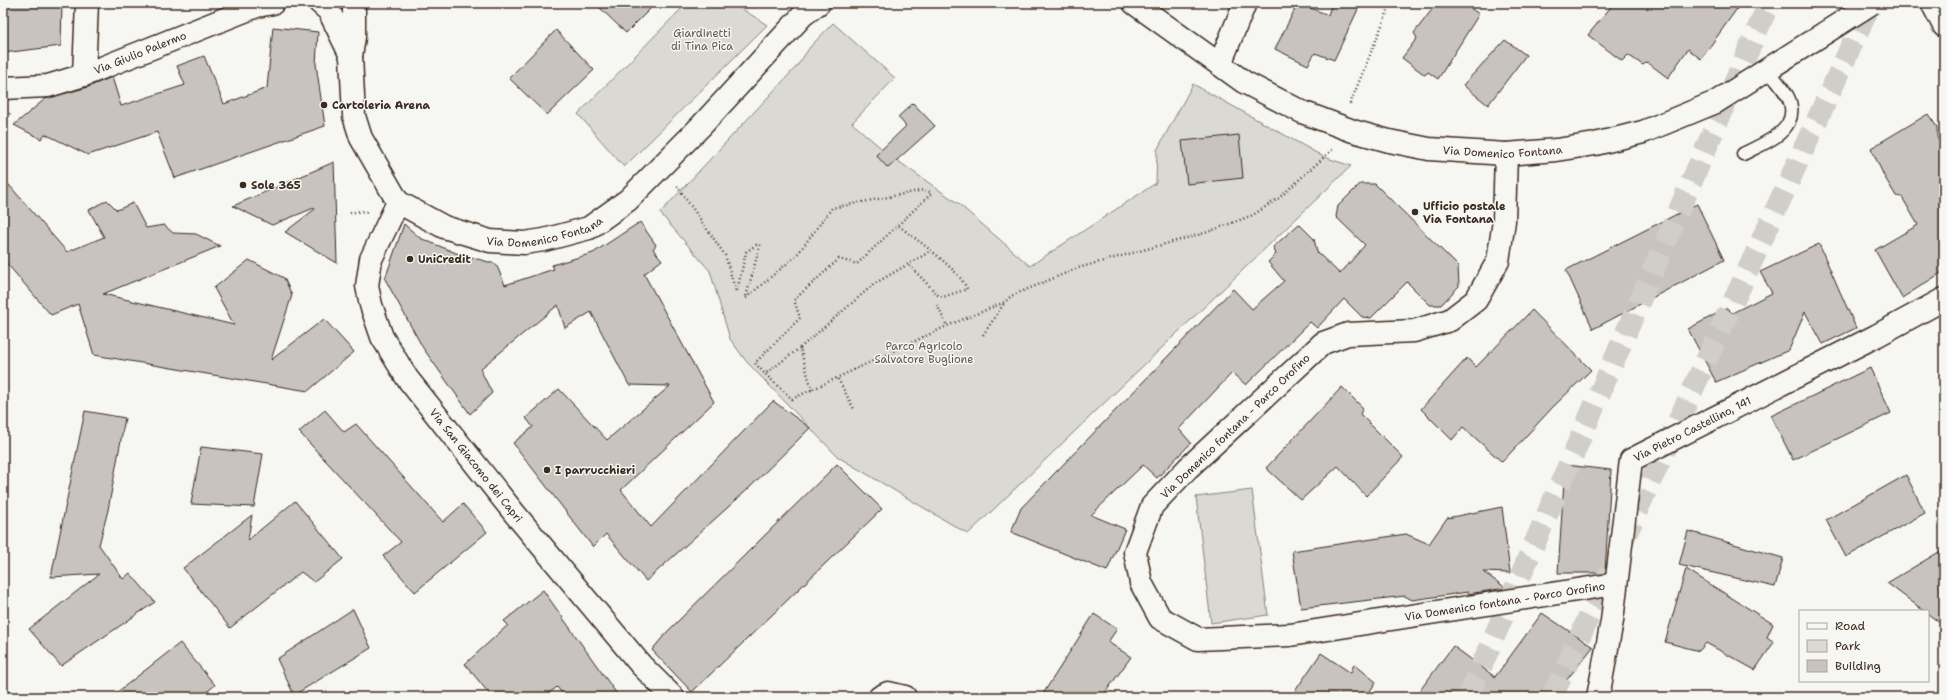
<svg xmlns="http://www.w3.org/2000/svg" width="1947" height="700" font-family="'Shantell Sans',sans-serif">
	<style>
		.green { fill: #dad9d3; stroke: #8a8278 }
		.building { fill: #c8c3be; stroke: #3b2a1e }
		.lines { fill: none; stroke-linecap: round; stroke-linejoin: round }
		.highway-tunnel { stroke: #d1cdc8; stroke-width: 22; stroke-dasharray: 22 11; stroke-linecap: butt }
		.lane-casing { stroke: #3b2a1e; stroke-width: 15 }
		.street-casing { stroke: #3b2a1e; stroke-width: 25 }
		.secondary-casing { stroke: #3b2a1e; stroke-width: 25 }
		.path { stroke: #3b2a1e; stroke-width: 2.5; stroke-dasharray: 1 3; stroke-linecap: butt }
		.lane { stroke: #f6f6f2; stroke-width: 12 }
		.street { stroke: #f6f6f2; stroke-width: 22 }
		.secondary { stroke: #f6f6f2; stroke-width: 22 }
		.street-bridge-casing { stroke: #3b2a1e; stroke-width: 25; stroke-linecap: butt }
		.street-bridge { stroke: #f6f6f2; stroke-width: 22 }
		.poi-dot { fill: #3b2a1e; stroke: #f6f6f2; stroke-width: 1.5 }
		.labels { text-anchor: middle; stroke-width: 3; stroke-linejoin: round; paint-order: stroke }
		.park-label { font-size: 11px; fill: #63564b; stroke: #f6f6f2 }
		.street-label { font-size: 11px; fill: #3b2a1e; stroke: #f6f6f2 }
		.poi-label { font-size: 11px; font-weight: bold; fill: #3b2a1e; stroke: #f6f6f2; text-anchor: start }
	</style>
	<rect width="100%" height="100%" fill="#f6f6f2"/>
	<filter id="ink" filterUnits="userSpaceOnUse"><feTurbulence type="fractalNoise" baseFrequency=".025" numOctaves="2"/><feDisplacementMap in="SourceGraphic" scale="8" xChannelSelector="R" yChannelSelector="G"/><feConvolveMatrix kernelMatrix="1 2 1 2 8 2 1 2 1" color-interpolation-filters="sRGB"/></filter>
	<g filter="url(#ink)">
		<path class="green" d="M 687,3 L 733,3 L 767,25 L 624,167 L 578,114 Z
			M 833,23 L 895,78 L 852,123 L 888,154 L 959,204 L 1030,266 L 1156,183 L 1157,150 L 1193,84 L 1324,157 L 1351,166 L 968,534 L 838,457 L 810,428 L 746,361 L 730,339 L 710,271 L 660,213 L 797,66 L 810,47 Z
			M 1252,490 L 1268,615 L 1211,623 L 1196,497 Z"/>
		<path class="building" d="M 7,3 L 62,3 L 61,46 L 3,53 L 3,6 L 8,5 Z
			M 595,3 L 656,3 L 626,33 Z
			M 1298,3 L 1328,15 L 1332,3 L 1361,3 L 1334,60 L 1315,53 L 1308,65 L 1275,49 Z
			M 1437,3 L 1463,3 L 1479,14 L 1438,79 L 1428,72 L 1425,75 L 1402,58 L 1417,38 L 1414,33 Z
			M 1614,3 L 1741,3 L 1701,59 L 1688,49 L 1668,78 L 1647,62 L 1643,65 L 1628,55 L 1622,61 L 1588,35 Z
			M 273,27 L 318,32 L 316,64 L 325,126 L 175,178 L 157,132 L 88,155 L 45,134 L 41,139 L 14,125 L 45,99 L 88,87 L 112,77 L 121,106 L 185,85 L 177,66 L 204,56 L 224,104 L 267,88 Z
			M 556,30 L 594,70 L 547,115 L 509,78 Z
			M 1505,40 L 1526,55 L 1488,105 L 1463,85 Z
			M 913,103 L 935,126 L 888,168 L 876,155 L 906,126 L 898,117 Z
			M 1928,114 L 1937,127 L 1937,137 L 1944,150 L 1944,271 L 1902,298 L 1875,250 L 1918,225 L 1902,197 L 1896,196 L 1884,176 L 1871,148 Z
			M 1239,135 L 1243,178 L 1187,184 L 1182,141 Z
			M 334,162 L 337,263 L 285,232 L 315,209 L 314,208 L 272,225 L 233,206 Z
			M 3,178 L 67,252 L 104,237 L 89,210 L 107,200 L 117,210 L 133,203 L 146,228 L 164,225 L 173,233 L 196,234 L 220,246 L 103,294 L 234,325 L 214,288 L 249,260 L 284,278 L 292,295 L 271,360 L 324,319 L 354,352 L 308,391 L 94,355 L 78,304 L 51,315 L 3,259 Z
			M 1360,184 L 1375,184 L 1458,266 L 1459,286 L 1441,305 L 1430,305 L 1407,282 L 1371,318 L 1362,317 L 1344,299 L 1317,328 L 1310,322 L 1246,385 L 1232,373 L 1179,429 L 1191,443 L 1157,478 L 1143,465 L 1091,515 L 1125,529 L 1107,571 L 1011,532 L 1021,508 L 1233,289 L 1252,309 L 1284,281 L 1268,262 L 1276,254 L 1273,247 L 1299,224 L 1314,239 L 1317,252 L 1340,274 L 1365,245 L 1336,217 L 1338,206 Z
			M 1697,204 L 1724,260 L 1593,329 L 1566,270 Z
			M 640,222 L 656,245 L 653,249 L 662,260 L 644,274 L 714,402 L 621,490 L 651,527 L 773,401 L 810,428 L 746,491 L 646,581 L 606,534 L 593,547 L 513,443 L 533,427 L 526,418 L 559,389 L 607,440 L 670,386 L 629,385 L 591,312 L 565,328 L 558,305 L 480,369 L 492,393 L 470,414 L 423,348 L 385,279 L 404,224 L 420,238 L 456,253 L 496,264 L 505,285 L 554,269 L 552,265 L 593,253 Z
			M 1819,244 L 1856,328 L 1823,344 L 1805,312 L 1789,350 L 1716,382 L 1688,329 L 1727,308 L 1732,313 L 1772,293 L 1760,272 Z
			M 1532,310 L 1591,370 L 1552,408 L 1502,462 L 1463,427 L 1452,440 L 1421,409 L 1467,358 L 1476,367 Z
			M 1870,368 L 1891,413 L 1793,460 L 1771,416 Z
			M 1342,387 L 1363,408 L 1360,414 L 1403,457 L 1366,496 L 1338,466 L 1301,500 L 1266,468 Z
			M 325,410 L 344,432 L 356,424 L 443,522 L 463,504 L 487,532 L 415,592 L 383,556 L 401,542 L 299,432 Z
			M 85,411 L 125,418 L 108,510 L 99,545 L 123,579 L 130,573 L 155,602 L 61,666 L 29,629 L 99,574 L 51,577 Z
			M 201,447 L 263,454 L 254,507 L 191,504 Z
			M 837,464 L 882,509 L 692,692 L 652,650 L 667,632 Z
			M 1565,465 L 1611,470 L 1605,573 L 1558,573 Z
			M 1906,475 L 1925,513 L 1846,557 L 1826,520 Z
			M 295,501 L 343,559 L 314,582 L 301,572 L 230,628 L 183,568 L 252,515 L 248,540 Z
			M 1502,507 L 1510,573 L 1483,572 L 1506,588 L 1468,594 L 1468,592 L 1412,600 L 1405,596 L 1301,608 L 1292,551 L 1406,534 L 1429,544 L 1447,518 Z
			M 1688,531 L 1783,558 L 1775,587 L 1679,565 Z
			M 1944,549 L 1944,626 L 1928,614 L 1928,611 L 1924,611 L 1887,583 Z
			M 1686,569 L 1773,624 L 1767,637 L 1774,642 L 1755,670 L 1706,643 L 1699,651 L 1665,642 Z
			M 543,590 L 619,697 L 565,697 L 557,687 L 544,697 L 492,697 L 465,664 L 508,625 L 504,621 Z
			M 353,609 L 371,648 L 294,695 L 277,659 Z
			M 1542,613 L 1593,647 L 1553,697 L 1415,697 L 1453,646 L 1495,677 Z
			M 1094,614 L 1117,629 L 1108,642 L 1131,657 L 1102,697 L 1041,697 Z
			M 180,643 L 215,685 L 201,697 L 111,697 Z
			M 1321,653 L 1351,673 L 1354,664 L 1376,682 L 1366,697 L 1291,697 Z"/>
		<g class="lines">
			<path class="highway-tunnel" d="M 1623,541 L 1871,3
				M 1468,697 L 1769,3
				M 1552,697 L 1610,571"/>
			<g class="lane-casing">
				<path id="lane" d="M 1743,154 C 1762,144 1795,133 1791,107 C 1790,94 1776,81 1768,70"/>
			</g>
			<g class="street-casing">
				<g id="street">
					<path d="M 320,3 L 329,11 L 351,56"/>
					<path id="s1" d="M 354,3 L 354,37 L 351,56 L 354,116 L 361,138 L 398,202 L 444,227 L 490,241 L 524,243 L 544,240 L 589,228 L 628,200 L 701,126 L 803,15 L 819,3"/>
					<path id="s2" d="M 1134,3 L 1244,82 L 1302,112 L 1353,131 L 1389,141 L 1429,149 L 1506,154 L 1556,150 L 1595,144 L 1643,132 L 1716,102 L 1861,10"/>
					<path d="M 1220,64 L 1245,3"/>
					<path d="M 84,75 L 87,3"/>
					<path id="s3" d="M 3,88 L 48,86 L 84,75 L 257,6 L 273,3"/>
					<path id="s4" d="M 1506,154 L 1504,221 L 1498,261 L 1476,300 L 1450,320 L 1414,331 L 1348,334 L 1323,343 L 1188,468 L 1152,506 L 1135,552 L 1141,583 L 1160,618 L 1198,639 L 1290,635 L 1615,584"/>
					<path id="s5" d="M 398,202 L 371,259 L 367,286 L 371,305 L 382,337 L 407,378 L 515,514 L 641,665 L 673,697"/>
					<path d="M 880,697 L 888,693 L 905,697"/>
					<path id="s6" d="M 1598,697 L 1612,621 L 1631,460 L 1876,336 L 1944,299"/>
				</g>
			</g>
			<g class="secondary-casing">
				<path id="secondary" d="M 1932,3 L 1944,26"/>
			</g>
			<path class="path" d="M 1350,104 L 1391,3
				M 3,119 L 12,112
				M 677,186 L 725,255 L 736,292
				M 350,213 L 360,211 L 367,212
				M 899,226 C 917,240 959,269 967,289 L 943,297 L 938,295 L 909,265
				M 737,291 L 746,252 L 756,245 L 760,245 L 746,297
				M 746,298 L 796,256 L 832,208 L 924,190 L 930,192 L 931,194 L 857,264 L 839,259 L 794,300 L 800,318 L 755,363 L 765,374
				M 937,305 L 947,326
				M 983,335 L 1005,302
				M 800,348 L 874,284 L 931,251
				M 838,379 L 854,409
				M 812,390 L 800,348 L 765,374 L 792,399 L 947,326 L 1005,302 L 1011,296 L 1078,268 L 1205,233 L 1253,215 L 1279,198 L 1333,149"/>
			<use href="#lane" class="lane"/>
			<use href="#street" class="street"/>
			<use href="#secondary" class="secondary"/>
			<g class="street-bridge-casing">
				<path id="street-bridge" d="M 1861,10 L 1872,3"/>
			</g>
			<use href="#street-bridge" class="street-bridge"/>
		</g>
	</g>
	<g class="poi-dot">
		<circle cx="324" cy="105" r="4"/>
		<circle cx="243" cy="185" r="4"/>
		<circle cx="1415" cy="212" r="4"/>
		<circle cx="410" cy="259" r="4"/>
		<circle cx="547" cy="470" r="4"/>
	</g>
	<g class="labels">
		<g class="park-label">
			<text x="702" y="37">Giardinetti<tspan x="702" dy="13">di Tina Pica</tspan></text>
			<text x="924" y="350">Parco Agricolo<tspan x="924" dy="13">Salvatore Buglione</tspan></text>
		</g>
		<g class="street-label">
			<text dy="4" stroke="none"><textPath href="#s3" startOffset="143">Via Giulio Palermo</textPath></text>
			<text dy="4" stroke="none"><textPath href="#s2" startOffset="407">Via Domenico Fontana</textPath></text>
			<text dy="4" stroke="none"><textPath href="#s1" startOffset="367">Via Domenico Fontana</textPath></text>
			<text transform="translate(1235 426) rotate(-44)" y="4">Via Domenico fontana - Parco Orofino</text>
			<text dy="4" stroke="none"><textPath href="#s6" startOffset="308">Via Pietro Castellino, 141</textPath></text>
			<text dy="4" stroke="none"><textPath href="#s5" startOffset="303">Via San Giacomo dei Capri</textPath></text>
			<text dy="4" stroke="none"><textPath href="#s4" startOffset="1025">Via Domenico fontana - Parco Orofino</textPath></text>
		</g>
		<g class="poi-label">
			<text x="332" y="109">Cartoleria Arena</text>
			<text x="251" y="189">Sole 365</text>
			<text x="1423" y="210">Ufficio postale<tspan x="1423" dy="13">Via Fontana</tspan></text>
			<text x="418" y="263">UniCredit</text>
			<text x="555" y="474">I parrucchieri</text>
		</g>
	</g>
	<rect width="1947" height="700" fill="none" stroke="#f6f6f2" stroke-width="16"/>
	<rect x="8" y="8" width="1931" height="684" fill="none" stroke="#3b2a1e" stroke-width="1.5" filter="url(#ink)"/>
	<rect x="1799" y="610" width="130" height="72" fill="#f6f6f2" stroke="#aba49d"/>
	<rect x="1807" y="623" width="20" height="6" fill="#f6f6f2" stroke="#aba49d"/>
	<text x="1835" y="630" font-size="12" fill="#3b2a1e">Road</text>
	<rect x="1807" y="640" width="20" height="12" fill="#dad9d3" stroke="#aba49d"/>
	<text x="1835" y="650" font-size="12" fill="#3b2a1e">Park</text>
	<rect x="1807" y="660" width="20" height="12" fill="#c8c3be" stroke="#aba49d"/>
	<text x="1835" y="670" font-size="12" fill="#3b2a1e">Building</text>
</svg>
